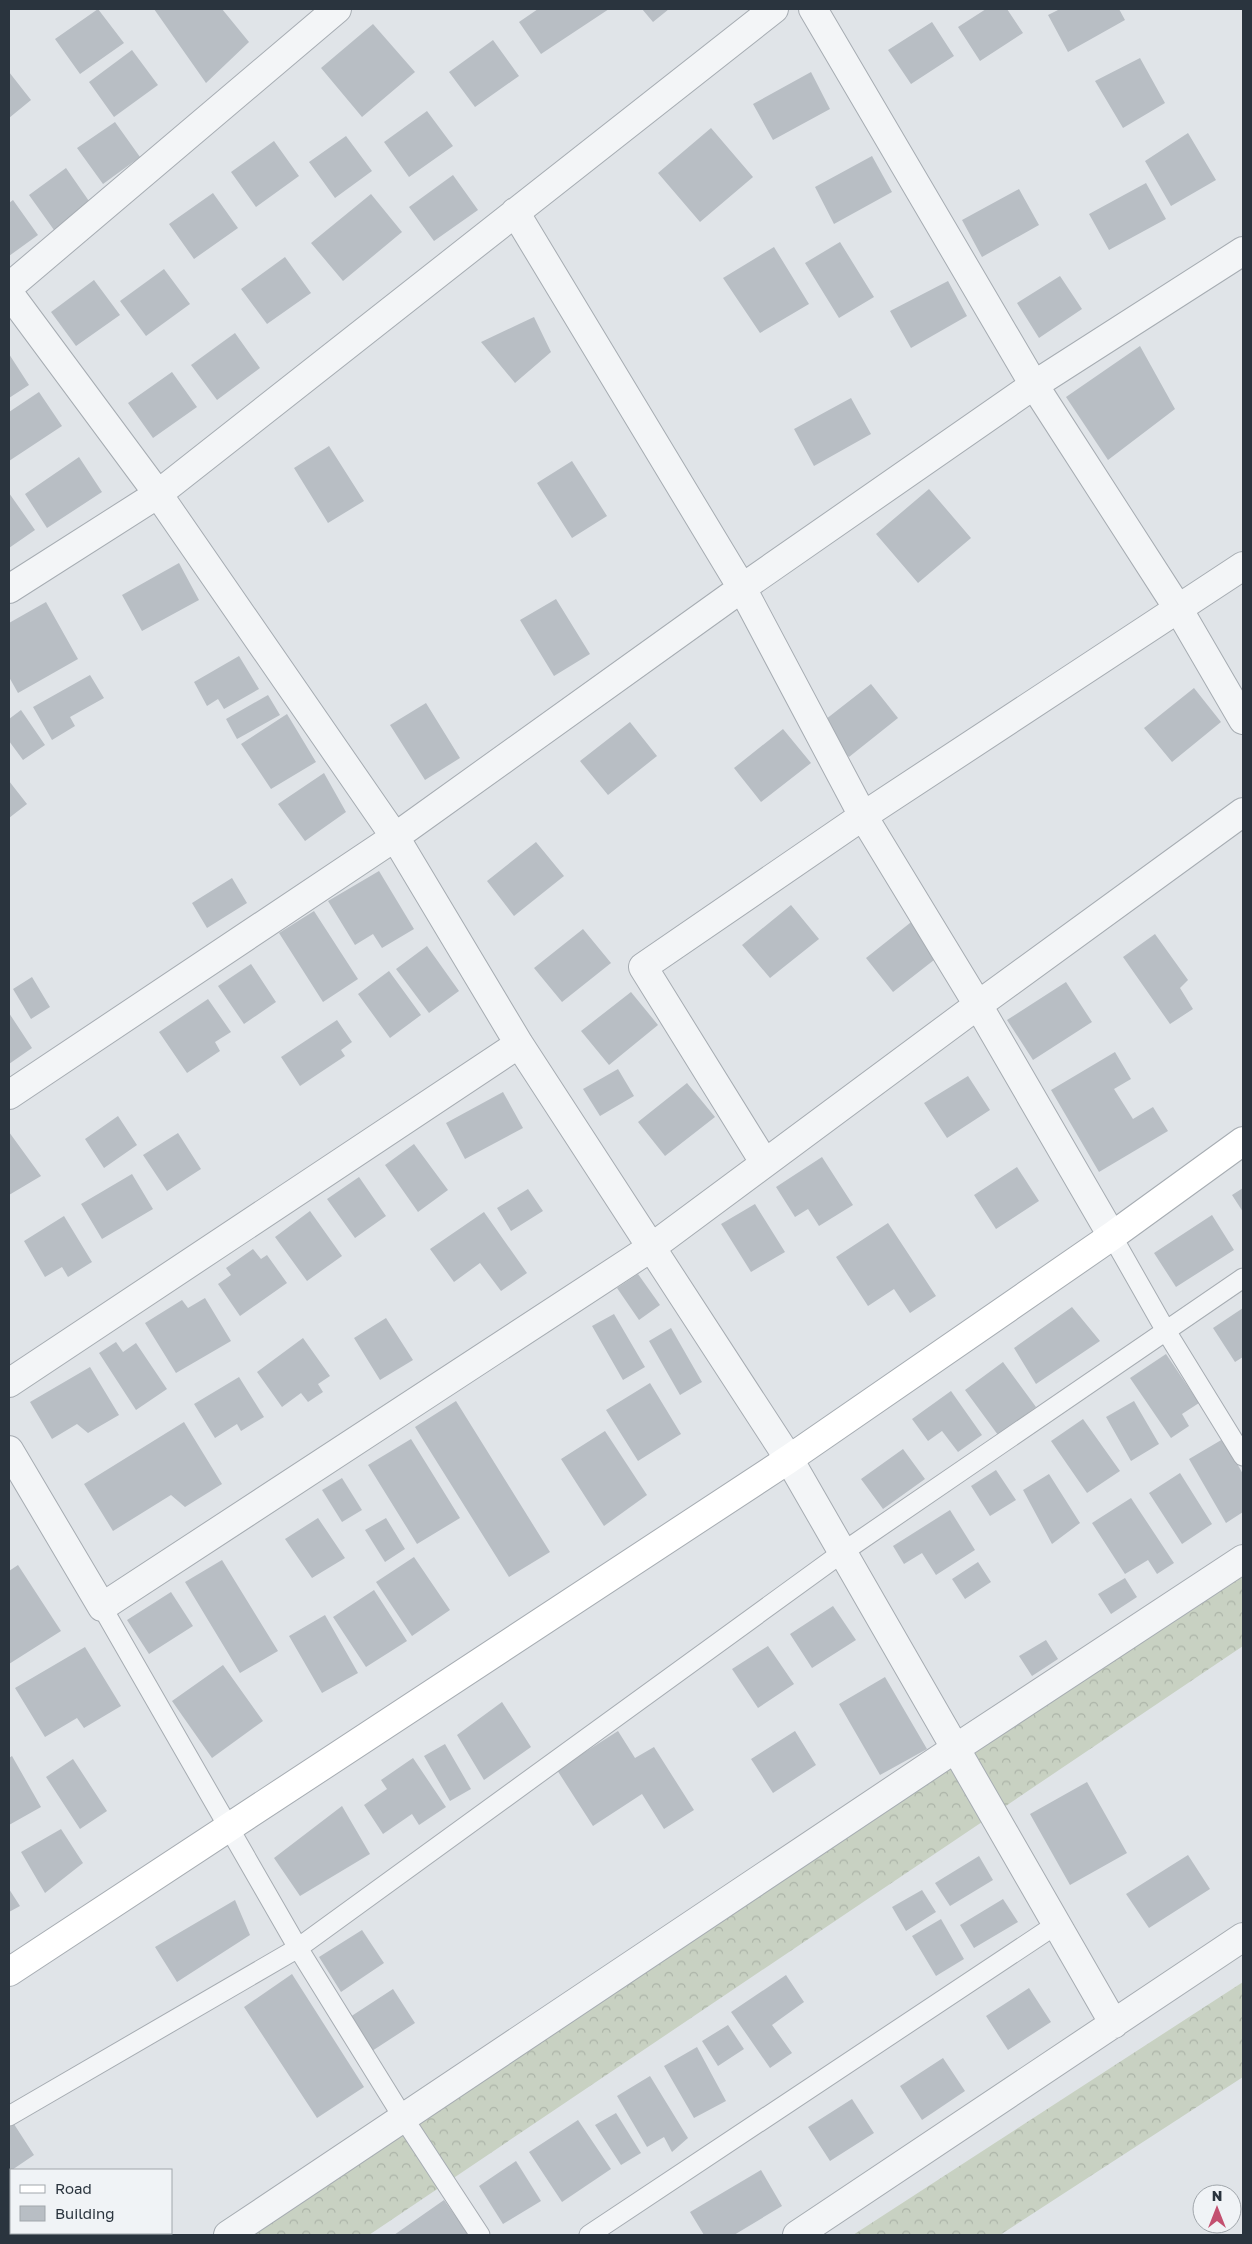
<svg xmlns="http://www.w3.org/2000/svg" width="1252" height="2244" font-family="'Golos Text',sans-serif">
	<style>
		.forest { fill: url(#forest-crowns) }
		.building { fill: #b8bec4 }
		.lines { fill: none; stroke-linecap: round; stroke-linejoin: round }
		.lane-casing { stroke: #a6acb2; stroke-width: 21 }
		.street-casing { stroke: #a6acb2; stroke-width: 30 }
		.secondary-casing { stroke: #a6acb2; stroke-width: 30 }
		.lane { stroke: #f3f5f7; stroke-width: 19 }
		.street { stroke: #f3f5f7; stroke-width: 28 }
		.secondary { stroke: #fff; stroke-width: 28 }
	</style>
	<defs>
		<pattern id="forest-crowns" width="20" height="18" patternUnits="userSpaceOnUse" patternTransform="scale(1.25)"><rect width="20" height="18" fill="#c8d1c2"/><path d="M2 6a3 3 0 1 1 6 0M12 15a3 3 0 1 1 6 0" fill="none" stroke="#acb4a8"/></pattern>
	</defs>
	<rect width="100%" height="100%" fill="#e0e4e8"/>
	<path class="forest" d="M 1243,1558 L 1243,1646 L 369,2235 L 227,2235 Z
		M 1243,1982 L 1243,2077 L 1000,2235 L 853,2235 Z"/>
	<path class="building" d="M 98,9 L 124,43 L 80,74 L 55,39 Z
		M 154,9 L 222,9 L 249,42 L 206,83 Z
		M 538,9 L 609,9 L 541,54 L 519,22 Z
		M 642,9 L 669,9 L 653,22 Z
		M 986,9 L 1007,9 L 1023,33 L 980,61 L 958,27 Z
		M 1060,9 L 1119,9 L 1125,20 L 1068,52 L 1048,15 Z
		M 932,22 L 954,56 L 911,84 L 888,50 Z
		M 373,24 L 415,72 L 362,117 L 321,68 Z
		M 493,40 L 519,76 L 475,107 L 449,72 Z
		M 132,50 L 158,85 L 114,117 L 89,82 Z
		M 1140,58 L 1165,103 L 1123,128 L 1095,81 Z
		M 9,72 L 31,100 L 9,118 Z
		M 811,72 L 830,109 L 773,140 L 753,104 Z
		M 427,111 L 453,146 L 409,177 L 384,142 Z
		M 115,122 L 140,157 L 103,184 L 77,148 Z
		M 711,128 L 753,177 L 700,222 L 658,173 Z
		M 1188,133 L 1216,180 L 1171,206 L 1145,161 Z
		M 346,136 L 372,171 L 335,198 L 309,162 Z
		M 274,141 L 299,176 L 256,207 L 231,172 Z
		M 872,156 L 892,192 L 834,224 L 815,187 Z
		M 66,168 L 91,204 L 54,230 L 29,195 Z
		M 453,175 L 478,210 L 434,241 L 409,207 Z
		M 1146,183 L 1166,219 L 1109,250 L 1089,214 Z
		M 1019,189 L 1039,225 L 982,257 L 962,220 Z
		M 213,193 L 238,228 L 194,259 L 169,224 Z
		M 371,194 L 402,232 L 343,281 L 311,243 Z
		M 13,200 L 38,235 L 9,256 L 9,203 Z
		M 840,242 L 874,297 L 839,318 L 805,263 Z
		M 774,247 L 809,304 L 760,333 L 723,278 Z
		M 285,257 L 311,293 L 267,324 L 241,289 Z
		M 164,269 L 190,304 L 146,336 L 120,301 Z
		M 1060,276 L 1082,309 L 1039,338 L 1017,303 Z
		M 94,280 L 120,315 L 76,346 L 51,312 Z
		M 948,281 L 967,316 L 911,348 L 890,311 Z
		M 534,317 L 551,352 L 515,383 L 481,342 Z
		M 235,333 L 260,368 L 217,400 L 191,365 Z
		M 1140,346 L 1175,409 L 1108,460 L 1066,397 Z
		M 9,354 L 29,385 L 9,398 Z
		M 172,372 L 197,407 L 153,438 L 128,403 Z
		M 39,392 L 62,426 L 9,461 L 9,412 Z
		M 851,398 L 871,434 L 814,466 L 794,429 Z
		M 329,446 L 364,501 L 328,523 L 294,468 Z
		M 79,457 L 102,492 L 47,528 L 25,494 Z
		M 572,461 L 607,516 L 572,538 L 537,483 Z
		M 929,489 L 971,538 L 918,583 L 876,534 Z
		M 9,493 L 35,530 L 9,548 Z
		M 179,563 L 199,600 L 142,631 L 122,595 Z
		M 556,599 L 590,654 L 554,676 L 520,620 Z
		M 46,602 L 78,659 L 18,693 L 9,677 L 9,623 Z
		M 239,656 L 259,689 L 224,709 L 218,699 L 207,706 L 194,682 Z
		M 90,675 L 104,698 L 70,717 L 75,726 L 52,740 L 33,707 Z
		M 871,684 L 898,718 L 849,757 L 821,723 Z
		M 1194,688 L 1221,722 L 1172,762 L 1144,728 Z
		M 268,695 L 280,715 L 237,739 L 226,719 Z
		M 426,703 L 460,758 L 425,780 L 390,725 Z
		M 21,710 L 45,745 L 23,760 L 9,741 L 9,719 Z
		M 287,714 L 316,762 L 271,789 L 241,744 Z
		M 630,722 L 657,756 L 608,795 L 580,761 Z
		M 783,729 L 811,763 L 761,802 L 734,768 Z
		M 324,773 L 346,812 L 305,841 L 278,804 Z
		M 9,781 L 27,804 L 9,818 Z
		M 536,842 L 564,876 L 514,916 L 487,881 Z
		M 379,871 L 414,929 L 382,948 L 373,934 L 355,945 L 328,901 Z
		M 232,878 L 247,903 L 207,928 L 192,903 Z
		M 791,905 L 819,939 L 770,978 L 742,945 Z
		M 314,911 L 358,979 L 323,1002 L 279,933 Z
		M 915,919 L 943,953 L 893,992 L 866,958 Z
		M 583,929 L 611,963 L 562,1002 L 534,968 Z
		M 1155,934 L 1188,980 L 1180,988 L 1193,1009 L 1170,1024 L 1123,957 Z
		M 427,946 L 459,991 L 429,1013 L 396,969 Z
		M 251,964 L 276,1002 L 244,1024 L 218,986 Z
		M 389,971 L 421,1015 L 390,1038 L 358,994 Z
		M 32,977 L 50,1007 L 31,1019 L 13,989 Z
		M 1066,982 L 1092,1022 L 1033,1060 L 1007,1020 Z
		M 631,992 L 658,1025 L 609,1065 L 581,1031 Z
		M 208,999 L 231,1032 L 215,1042 L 220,1051 L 187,1073 L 159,1032 Z
		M 9,1013 L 32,1048 L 9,1064 Z
		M 337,1020 L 352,1042 L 341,1050 L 345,1056 L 300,1086 L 281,1057 Z
		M 1115,1052 L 1131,1079 L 1114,1089 L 1133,1119 L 1153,1107 L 1168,1131 L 1099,1172 L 1051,1090 Z
		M 618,1069 L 634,1096 L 600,1116 L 583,1089 Z
		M 968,1076 L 990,1110 L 947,1138 L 924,1103 Z
		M 687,1083 L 715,1117 L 665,1156 L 638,1122 Z
		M 503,1092 L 523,1128 L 465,1159 L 446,1123 Z
		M 118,1116 L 137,1145 L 104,1168 L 85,1139 Z
		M 9,1132 L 41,1176 L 9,1195 Z
		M 178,1133 L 201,1169 L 167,1191 L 143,1155 Z
		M 414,1144 L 448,1190 L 418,1212 L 385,1165 Z
		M 822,1157 L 853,1205 L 819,1226 L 808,1209 L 795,1217 L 776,1187 Z
		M 1017,1167 L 1039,1201 L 996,1229 L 974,1195 Z
		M 132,1174 L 153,1209 L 102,1239 L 81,1204 Z
		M 359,1177 L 386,1216 L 355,1238 L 327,1199 Z
		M 1243,1188 L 1243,1212 L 1232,1195 Z
		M 528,1189 L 543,1211 L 511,1231 L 497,1208 Z
		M 755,1204 L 785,1252 L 751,1272 L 721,1224 Z
		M 310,1211 L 342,1256 L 307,1281 L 275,1237 Z
		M 484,1212 L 527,1273 L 501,1291 L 480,1263 L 454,1282 L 430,1249 Z
		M 1212,1215 L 1234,1250 L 1176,1287 L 1154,1253 Z
		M 64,1216 L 92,1262 L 68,1277 L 62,1267 L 45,1277 L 24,1241 Z
		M 888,1223 L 936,1296 L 910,1313 L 894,1289 L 868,1306 L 836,1257 Z
		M 253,1249 L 261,1259 L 267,1255 L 287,1283 L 240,1316 L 218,1284 L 231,1275 L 226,1268 Z
		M 638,1274 L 660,1305 L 639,1320 L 617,1288 Z
		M 205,1298 L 231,1341 L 176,1373 L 145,1323 L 182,1300 L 188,1308 Z
		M 1072,1307 L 1100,1341 L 1036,1384 L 1014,1348 Z
		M 1243,1308 L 1243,1357 L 1235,1362 L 1213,1328 Z
		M 614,1314 L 645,1367 L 623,1380 L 592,1326 Z
		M 386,1318 L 413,1360 L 380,1380 L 354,1338 Z
		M 671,1328 L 702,1382 L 680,1395 L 649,1341 Z
		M 303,1338 L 330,1376 L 318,1384 L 323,1392 L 308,1402 L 301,1393 L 282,1407 L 257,1372 Z
		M 116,1342 L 123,1352 L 136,1343 L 167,1389 L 136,1410 L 99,1353 Z
		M 1166,1354 L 1199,1403 L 1182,1414 L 1189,1426 L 1171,1438 L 1130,1378 Z
		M 1003,1362 L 1036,1407 L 998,1435 L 965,1390 Z
		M 90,1367 L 119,1415 L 88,1433 L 77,1424 L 52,1439 L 30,1402 Z
		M 239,1377 L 264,1417 L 241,1431 L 237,1424 L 215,1438 L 194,1404 Z
		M 650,1383 L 681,1434 L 638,1461 L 606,1410 Z
		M 951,1391 L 982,1435 L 958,1452 L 942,1431 L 928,1441 L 912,1419 Z
		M 456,1401 L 550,1552 L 509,1577 L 415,1427 Z
		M 1134,1401 L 1159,1444 L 1131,1461 L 1106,1417 Z
		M 1083,1419 L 1120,1471 L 1087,1493 L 1051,1441 Z
		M 184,1422 L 222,1484 L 185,1507 L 171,1495 L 113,1531 L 84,1484 Z
		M 605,1431 L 647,1495 L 604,1526 L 561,1459 Z
		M 411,1439 L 460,1518 L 417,1544 L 368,1465 Z
		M 1223,1439 L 1243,1474 L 1243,1512 L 1226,1523 L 1189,1459 Z
		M 903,1449 L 925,1479 L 883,1509 L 861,1479 Z
		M 996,1470 L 1016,1500 L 990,1516 L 971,1486 Z
		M 1180,1473 L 1212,1524 L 1182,1544 L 1149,1493 Z
		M 1049,1474 L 1080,1523 L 1052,1544 L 1023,1490 Z
		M 342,1478 L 362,1510 L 342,1522 L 322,1490 Z
		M 1131,1498 L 1174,1563 L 1157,1574 L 1148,1560 L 1125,1574 L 1092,1523 Z
		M 950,1510 L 975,1550 L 936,1575 L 922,1553 L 904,1564 L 893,1546 Z
		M 318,1518 L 345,1558 L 312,1578 L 285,1539 Z
		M 386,1518 L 405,1549 L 385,1562 L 365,1530 Z
		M 414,1557 L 450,1610 L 412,1636 L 376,1582 Z
		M 222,1560 L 278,1651 L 240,1673 L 185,1582 Z
		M 978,1562 L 991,1582 L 965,1599 L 952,1579 Z
		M 18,1565 L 61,1631 L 9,1664 L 9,1571 Z
		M 1125,1578 L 1137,1597 L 1111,1614 L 1098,1594 Z
		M 374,1590 L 407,1641 L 366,1667 L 333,1617 Z
		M 171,1592 L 193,1626 L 149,1654 L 127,1620 Z
		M 833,1606 L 856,1640 L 812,1668 L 790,1634 Z
		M 325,1615 L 358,1673 L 322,1693 L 289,1636 Z
		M 1046,1640 L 1058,1659 L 1032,1676 L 1019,1656 Z
		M 768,1646 L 794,1684 L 758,1708 L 732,1669 Z
		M 85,1647 L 121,1706 L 84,1728 L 77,1718 L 45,1737 L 15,1688 Z
		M 223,1665 L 263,1721 L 212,1758 L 172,1701 Z
		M 885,1677 L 927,1749 L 880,1775 L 839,1704 Z
		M 502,1702 L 531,1747 L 484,1780 L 457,1735 Z
		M 618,1731 L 635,1758 L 654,1747 L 694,1810 L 664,1829 L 642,1794 L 593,1826 L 557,1770 Z
		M 795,1731 L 816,1765 L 773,1793 L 751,1759 Z
		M 445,1744 L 471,1789 L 450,1801 L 424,1756 Z
		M 12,1756 L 41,1807 L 9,1825 L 9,1758 Z
		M 413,1758 L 446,1807 L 419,1825 L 412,1814 L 383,1834 L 364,1805 L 387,1789 L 381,1780 Z
		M 73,1759 L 107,1811 L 80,1829 L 46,1777 Z
		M 1087,1782 L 1127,1853 L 1070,1885 L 1030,1814 Z
		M 342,1806 L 370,1854 L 300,1896 L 274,1858 Z
		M 61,1829 L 83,1863 L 45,1893 L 21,1852 Z
		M 1188,1855 L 1210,1889 L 1149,1928 L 1126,1894 Z
		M 979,1856 L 993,1880 L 950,1906 L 935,1883 Z
		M 9,1889 L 20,1906 L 9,1912 Z
		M 922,1890 L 936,1912 L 906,1931 L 892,1907 Z
		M 1003,1899 L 1018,1922 L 974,1948 L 960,1925 Z
		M 235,1900 L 250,1935 L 177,1982 L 155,1947 Z
		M 941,1919 L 964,1959 L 936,1976 L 912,1936 Z
		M 362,1930 L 384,1963 L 341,1992 L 319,1957 Z
		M 292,1974 L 364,2087 L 317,2118 L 244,2007 Z
		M 786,1975 L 804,2002 L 772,2025 L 792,2053 L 770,2068 L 731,2012 Z
		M 1029,1988 L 1051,2022 L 1008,2050 L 986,2016 Z
		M 393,1989 L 415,2023 L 372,2051 L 350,2017 Z
		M 728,2025 L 744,2049 L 718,2066 L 702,2041 Z
		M 697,2047 L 726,2101 L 694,2118 L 664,2066 Z
		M 943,2058 L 965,2091 L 922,2120 L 900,2086 Z
		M 650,2076 L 688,2138 L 672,2152 L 664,2137 L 647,2147 L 617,2096 Z
		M 852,2099 L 874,2133 L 830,2161 L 808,2127 Z
		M 616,2113 L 641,2153 L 621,2165 L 595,2125 Z
		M 578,2120 L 611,2169 L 562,2202 L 529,2152 Z
		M 12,2121 L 34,2155 L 9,2172 L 9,2123 Z
		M 516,2161 L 541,2201 L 503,2224 L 479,2186 Z
		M 761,2170 L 782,2206 L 734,2235 L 704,2235 L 690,2212 Z
		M 444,2200 L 469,2235 L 394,2235 Z
		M 11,2202 L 11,2233 L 71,2233 L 67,2235 L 12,2235 L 9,2230 L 9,2203 Z
		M 111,2233 L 169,2233 L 171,2235 L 112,2235 Z"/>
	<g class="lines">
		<g class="lane-casing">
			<path id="lane" d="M 1112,1236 L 1166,1331 L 1243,1456
				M 102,1607 L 298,1948 L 404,2119 L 480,2235
				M 9,2116 L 298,1948 L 843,1552 L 1243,1278
				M 589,2235 L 1057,1924"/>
		</g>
		<g class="street-casing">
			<path id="street" d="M 813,9 L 1034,385 L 1179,610 L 1243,720
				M 515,212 L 742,588 L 863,816 L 978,1005 L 1112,1236
				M 9,287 L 337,9
				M 9,293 L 158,494 L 395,837 L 519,1044 L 789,1459 L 1114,2024
				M 9,589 L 158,494 L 774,9
				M 9,1095 L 395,837 L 742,588 L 1034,385 L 1243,251
				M 764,1162 L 643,967 L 863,816 L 1243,566
				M 9,1383 L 519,1044
				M 9,1450 L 102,1607 L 652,1247 L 978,1005 L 1243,812
				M 228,2235 L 956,1748 L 1243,1559
				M 797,2235 L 1243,1937"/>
		</g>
		<g class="secondary-casing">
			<path id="secondary" d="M 9,1972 L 789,1459 L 1112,1236 L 1243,1141"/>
		</g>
		<use href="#lane" class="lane"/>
		<use href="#street" class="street"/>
		<use href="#secondary" class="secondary"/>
	</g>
	<rect width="1252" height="2244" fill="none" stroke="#2a343e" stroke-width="20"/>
	<rect x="10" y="2169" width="162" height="65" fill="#f0f3f6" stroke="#a1a7ac"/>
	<rect x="20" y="2185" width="25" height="8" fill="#ffffff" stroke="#a1a7ac"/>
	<text x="55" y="2194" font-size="15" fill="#2a343e">Road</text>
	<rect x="20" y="2206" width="25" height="15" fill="#b8bec4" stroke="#a1a7ac"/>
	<text x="55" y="2219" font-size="15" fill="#2a343e">Building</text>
	<g transform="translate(1217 2209)"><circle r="24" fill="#f0f3f6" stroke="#a1a7ac"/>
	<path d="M0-4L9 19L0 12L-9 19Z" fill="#c35070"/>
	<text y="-8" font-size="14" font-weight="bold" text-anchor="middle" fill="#2a343e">N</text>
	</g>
</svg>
